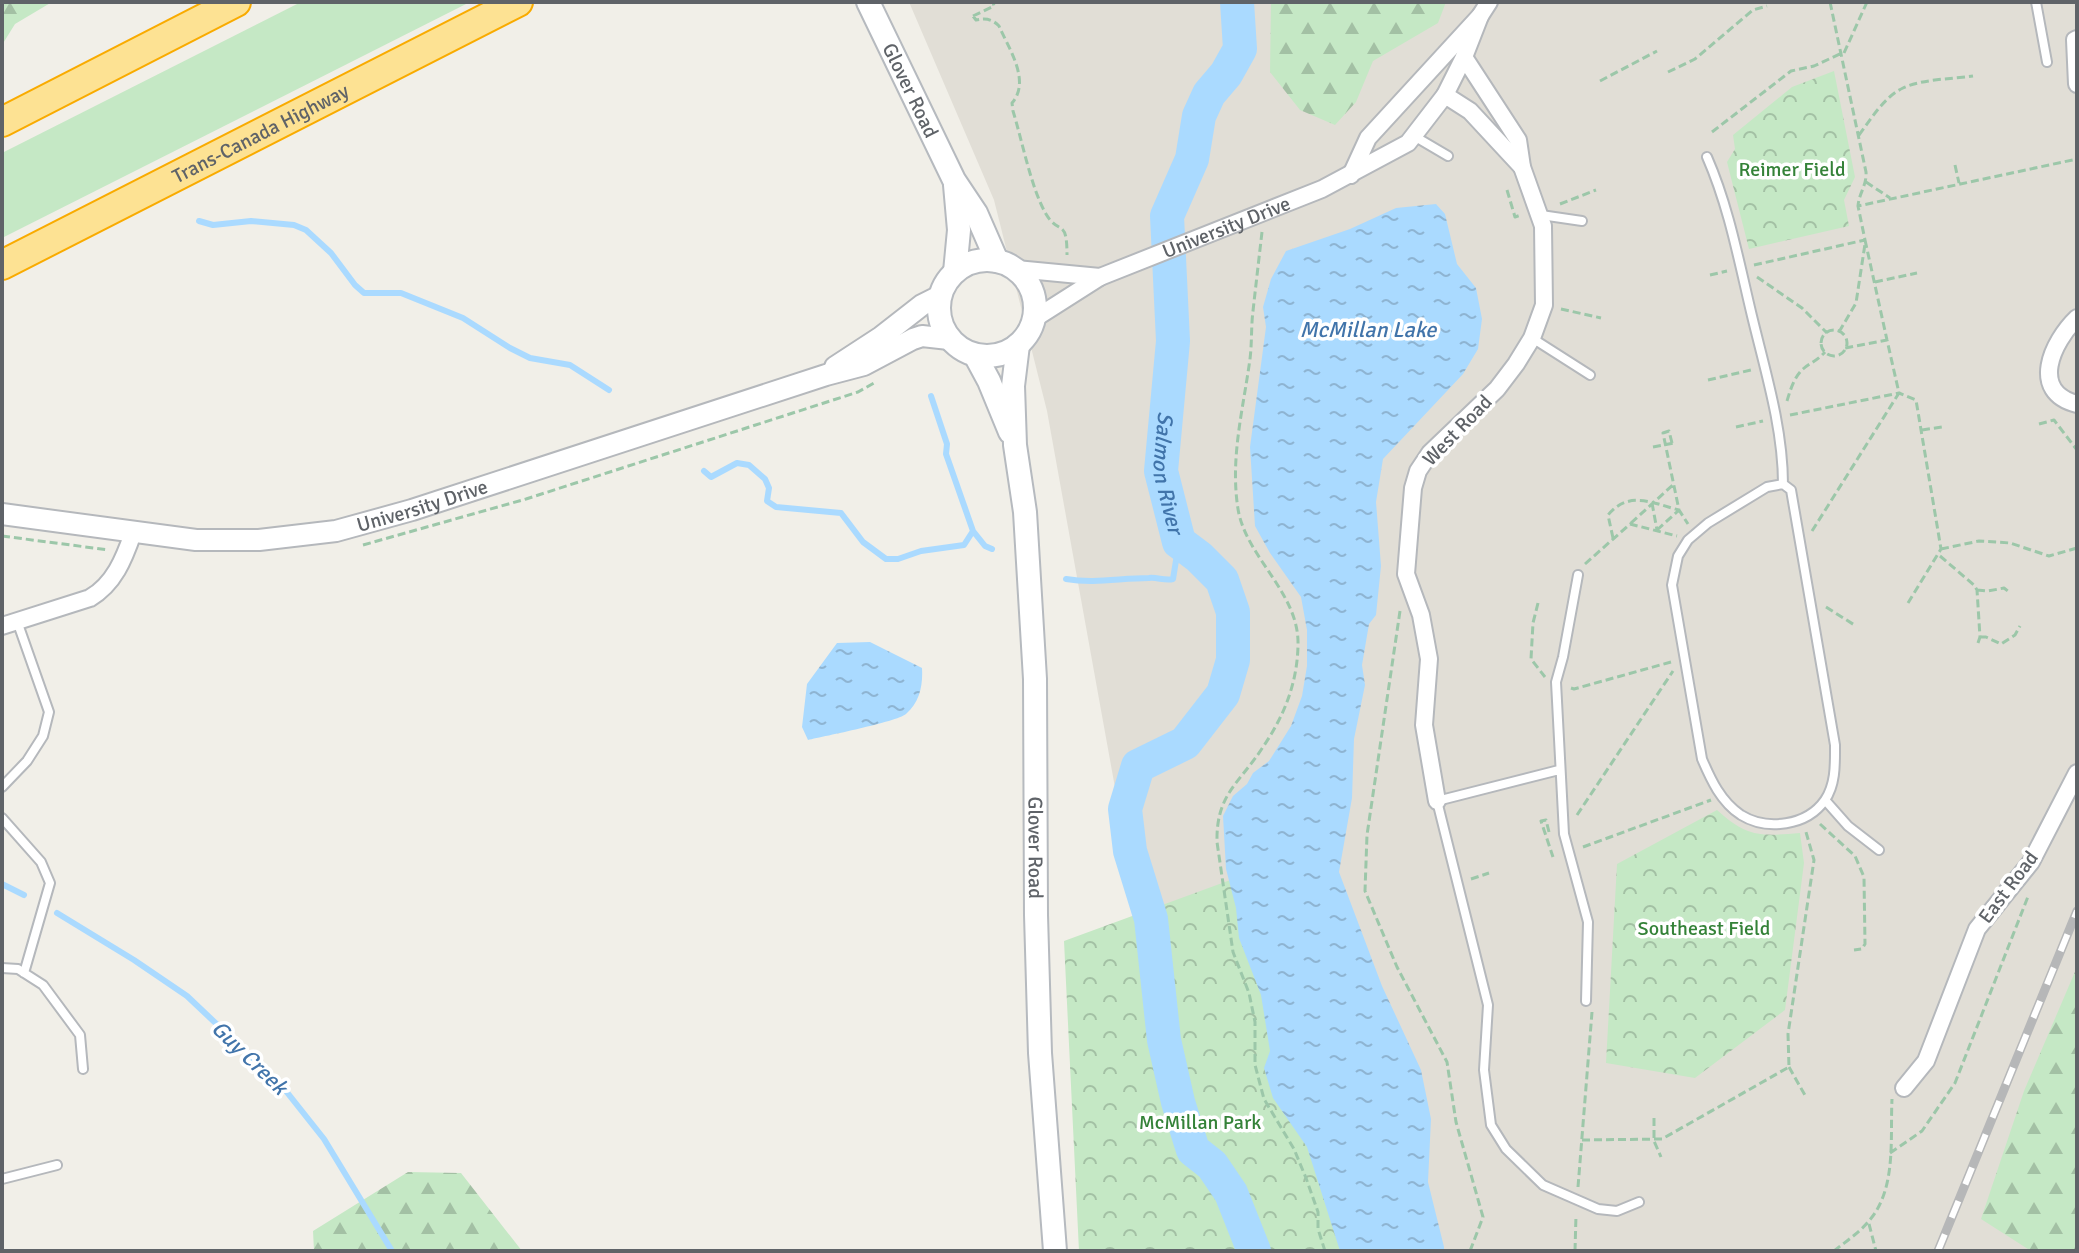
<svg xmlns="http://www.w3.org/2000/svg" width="2079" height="1253" font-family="Signika,sans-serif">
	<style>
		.education { fill: #e1ded6 }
		.green { fill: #c5e8c5 }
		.forest { fill: url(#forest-firs) }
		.park { fill: url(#park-crowns) }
		.water { fill: url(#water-ripples) }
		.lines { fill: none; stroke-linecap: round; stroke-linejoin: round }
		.stream { stroke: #aadaff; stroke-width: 6 }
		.river { stroke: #aadaff; stroke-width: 34 }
		.service-casing { stroke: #b5b8bc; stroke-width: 12 }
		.minor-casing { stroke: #b5b8bc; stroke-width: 20 }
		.tertiary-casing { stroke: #b5b8bc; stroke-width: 24 }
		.secondary-casing { stroke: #b6babf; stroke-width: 26 }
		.motorway-casing { stroke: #f9ab00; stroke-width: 32 }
		.path { stroke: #9cc7a9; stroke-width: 3; stroke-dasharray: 8 4; stroke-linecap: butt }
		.service { stroke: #fff; stroke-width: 8 }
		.minor { stroke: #fff; stroke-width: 16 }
		.tertiary { stroke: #fff; stroke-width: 20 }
		.secondary { stroke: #fff; stroke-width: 22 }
		.motorway { stroke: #fde293; stroke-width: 28 }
		.rail-casing { stroke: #b6b7b8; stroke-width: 9 }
		.rail { stroke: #fff; stroke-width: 6; stroke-dasharray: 18; stroke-linecap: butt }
		.labels { text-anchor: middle; stroke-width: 7; stroke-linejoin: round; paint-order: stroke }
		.street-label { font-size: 20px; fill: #5f6368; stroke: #fff }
		.park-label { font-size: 20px; fill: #348238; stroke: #fff }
		.water-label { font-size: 22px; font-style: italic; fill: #4174aa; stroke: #fff }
	</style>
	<defs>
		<pattern id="forest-firs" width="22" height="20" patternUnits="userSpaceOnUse" patternTransform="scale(2)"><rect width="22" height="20" fill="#c5e8c5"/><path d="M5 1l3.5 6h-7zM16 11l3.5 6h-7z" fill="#a3c0a4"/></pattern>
		<pattern id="park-crowns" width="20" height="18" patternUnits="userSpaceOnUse" patternTransform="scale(2)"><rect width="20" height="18" fill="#c5e8c5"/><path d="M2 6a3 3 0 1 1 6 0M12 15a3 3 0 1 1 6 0" fill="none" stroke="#a3c0a4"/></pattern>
		<pattern id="water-ripples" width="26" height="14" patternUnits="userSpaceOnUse" patternTransform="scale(2)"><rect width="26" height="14" fill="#aadaff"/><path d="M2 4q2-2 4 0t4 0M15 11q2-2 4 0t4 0" fill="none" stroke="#8eb4d2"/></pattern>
	</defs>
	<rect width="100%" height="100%" fill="#f1efe8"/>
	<path class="education" d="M 909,2 L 2077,2 L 2077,1251 L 1359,1251 L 1151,919 L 1127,854 L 1047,411 L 994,200 Z"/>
	<path class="green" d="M 301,2 L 470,2 L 2,238 L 2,153 Z"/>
	<path class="forest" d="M 2,2 L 52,2 L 15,24 L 2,45 Z
		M 1271,2 L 1446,2 L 1438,23 L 1373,61 L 1356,102 L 1335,125 L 1300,110 L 1270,72 Z
		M 2077,967 L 2077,1251 L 2031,1251 L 1981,1219 L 2024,1091 Z
		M 408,1172 L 461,1173 L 522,1251 L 314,1251 L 313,1231 Z"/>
	<path class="park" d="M 1834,71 L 1855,177 L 1844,200 L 1849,226 L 1749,249 L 1727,162 L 1735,149 L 1733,135 L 1792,87 Z
		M 1717,810 C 1748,838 1760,836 1800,833 L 1804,863 L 1785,1010 L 1695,1078 L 1606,1063 L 1617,864 Z
		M 1274,864 L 1359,1251 L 1079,1251 L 1064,941 Z"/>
	<path class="water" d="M 1436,204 L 1445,214 L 1457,264 L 1476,288 L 1482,319 L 1478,349 L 1463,374 L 1383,459 L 1376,502 L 1381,566 L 1376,615 L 1369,624 L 1362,665 L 1365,685 L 1354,739 L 1352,798 L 1339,872 L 1382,986 L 1421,1070 L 1431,1119 L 1428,1182 L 1444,1247 L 1444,1251 L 1340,1251 L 1307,1147 L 1273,1098 L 1264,1068 L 1270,1051 L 1261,995 L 1239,938 L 1236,908 L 1226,869 L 1223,816 L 1233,796 L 1247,784 L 1253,773 L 1269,761 L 1291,726 L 1302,696 L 1307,666 L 1307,630 L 1301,597 L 1270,553 L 1255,526 L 1250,447 L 1266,327 L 1263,307 L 1271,279 L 1286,251 L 1350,229 L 1396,208 Z
		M 870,642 L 922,668 C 923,685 920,702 906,714 C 896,722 825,736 808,740 L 802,727 L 807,684 L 837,643 Z"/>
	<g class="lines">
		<path class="stream" d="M 199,221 L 213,225 L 251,221 L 294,225 L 306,230 L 331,253 L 355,285 L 364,293 L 401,293 L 463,318 L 510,348 L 530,358 L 570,365 L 609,390
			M 931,396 L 947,444 L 946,454 L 973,531
			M 704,471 L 711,477 L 737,463 L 749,465 L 765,479 L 769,488 L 767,501 L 776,507 L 841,513 L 863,542 L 886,559 L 898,559 L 921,551 L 964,545 L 973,531 L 985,546 L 992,549
			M 1066,579 C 1095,584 1120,578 1149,578 C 1157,577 1165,581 1173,579 L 1179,542
			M 2,884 L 24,895
			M 57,913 L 134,960 L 187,996 L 282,1086 L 324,1139 L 392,1251"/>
		<path class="river" id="s1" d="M 1237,2 L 1240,49 L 1226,74 L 1209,94 L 1199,116 L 1192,159 L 1167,216 L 1173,341 L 1161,471 L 1179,542 L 1199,557 L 1222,580 L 1233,612 L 1233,660 L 1223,694 L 1185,743 L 1138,766 L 1125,809 L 1130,851 L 1151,919 L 1164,1040 L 1178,1102 L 1193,1150 L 1212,1165 L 1231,1193 L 1254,1251"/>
		<g class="service-casing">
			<path id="service" d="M 2036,2 L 2047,62
				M 1414,136 L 1448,156
				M 1707,157 C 1729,207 1739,262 1752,316 C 1765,370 1783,428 1783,484
				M 1541,215 L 1582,221
				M 1532,338 L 1590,375
				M 1783,484 L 1791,490 L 1835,745 C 1835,763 1836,784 1825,800 C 1807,826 1767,831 1741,815 C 1721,802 1711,780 1702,759 L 1672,585 L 1678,556 L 1688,540 L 1708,523 L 1767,487 Z
				M 1578,575 L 1563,657 L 1556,682 L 1564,834 L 1588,922 L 1586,1001
				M 1559,770 L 1437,801 L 1488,1005 L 1484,1070 L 1491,1125 L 1506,1149 L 1543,1185 L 1598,1209 L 1617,1211 L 1639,1202
				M 2,787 L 27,761 L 43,736 L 49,712 L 17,621
				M 1825,800 L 1848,826 L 1879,850
				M 2,818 L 41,862 L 50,883 L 24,973
				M 2,968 L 18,969 L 43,985 L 80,1035 L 83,1069
				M 2,1179 L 57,1165"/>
		</g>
		<g class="minor-casing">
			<g id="minor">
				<path d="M 2077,39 L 2075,40 L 2077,84"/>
				<path d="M 1445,95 L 1470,111 L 1522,167"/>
				<path d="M 1351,175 L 1368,138 L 1480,16 L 1489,2"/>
				<path d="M 1016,269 L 1100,277"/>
				<path d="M 2077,318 C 2052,342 2029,392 2077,404"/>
				<path id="s2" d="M 1034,319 L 1100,277 L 1322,189 L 1408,143 L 1445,95 L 1464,57 L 1480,16"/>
				<path d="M 2,626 L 90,598 C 114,584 124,559 133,533"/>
				<path d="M 1437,801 L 1424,725 L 1429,659 L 1421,615 L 1406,574 L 1413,488 L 1418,471 L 1430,453 L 1497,389 L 1516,364 L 1532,338 L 1544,305 L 1543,226 L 1522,167 L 1518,140 L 1464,57"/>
				<path d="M 1904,1088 L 1926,1061 L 1977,929 L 2031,862 L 2077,773"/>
			</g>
		</g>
		<g class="tertiary-casing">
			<g id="tertiary">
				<path d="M 835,367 L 881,337 L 922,305 L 940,296"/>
				<path id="s3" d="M 2,514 L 196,540 L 259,540 L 336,531 L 412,510 L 826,375 L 864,365 L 913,339 L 922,336 L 949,339"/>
			</g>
		</g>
		<g class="secondary-casing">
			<g id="secondary">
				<path id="s4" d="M 868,2 L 954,180 L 976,213 L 997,261"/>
				<circle cx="987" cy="308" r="48"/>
				<path d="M 955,272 L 959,230 L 955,185"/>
				<path id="s5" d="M 1018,345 L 1013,386 L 1015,445 L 1025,512 L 1035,679 L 1036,915 L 1040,1053 L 1055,1251"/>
				<path d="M 975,355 L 989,381 L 1010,432"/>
			</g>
		</g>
		<g class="motorway-casing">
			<g id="motorway">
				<path d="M 2,122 L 236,2"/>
				<path id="s6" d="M 2,265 L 518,2"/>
			</g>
		</g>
		<path class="path" d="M 1830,2 L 1866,172 C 1867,185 1859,193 1858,206
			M 973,16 L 976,20 C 986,18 992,19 999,26 C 1009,49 1031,81 1012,103 L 1013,111 C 1022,140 1031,188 1046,214 C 1059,236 1067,217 1067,255
			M 973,16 L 994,6 L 993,2
			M 1844,53 L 1867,2
			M 1668,72 L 1695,59 L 1753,10 L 1767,6
			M 1600,81 L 1657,51
			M 1712,132 L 1791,71 L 1814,66 L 1842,53
			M 1859,135 C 1871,119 1884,97 1903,88 C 1922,79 1952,79 1973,76
			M 1955,165 L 1959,183
			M 1866,182 L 1890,198
			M 1507,190 L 1515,217 L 1521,215
			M 1560,204 L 1596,190
			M 1262,232 C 1259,258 1256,284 1253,311 C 1251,327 1252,343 1250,359 C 1243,410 1230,458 1238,509 C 1246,558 1300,593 1298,646 C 1297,684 1284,716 1263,747 C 1239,784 1216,794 1217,842 L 1233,952 L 1249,993 L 1255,1022 L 1255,1065 L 1264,1099 L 1294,1149 L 1306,1178 L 1318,1212 L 1318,1229 L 1325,1251
			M 1865,240 L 1887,340
			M 1754,265 L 1865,240 L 1858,206 L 2077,159
			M 1710,275 L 1727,271
			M 1757,277 L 1802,308 L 1827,333
			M 1875,282 L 1917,273
			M 1561,309 L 1601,318
			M1821 343a13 13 0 1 1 26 0a13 13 0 1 1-26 0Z
			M 1839,332 L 1856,303 L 1865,244
			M 1708,380 L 1751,370
			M 1787,401 C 1790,391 1794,377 1803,369 C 1810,363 1818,360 1825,352
			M 1790,415 L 1899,393 L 1916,400 L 1941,549 L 1908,603
			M 2039,424 L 2054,420 L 2077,450
			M 1736,427 L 1763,421
			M 1922,430 L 1942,427
			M 1672,443 L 1669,431 L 1663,433 L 1679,510 L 1688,524
			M 1653,447 L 1674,443
			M 1652,503 L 1657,530
			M 1631,523 L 1675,483
			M 1657,530 L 1678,511
			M 1812,531 L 1899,393 L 1887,340 L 1845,348
			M 2,536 L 109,550
			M 1613,538 L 1608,515 C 1629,490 1652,503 1679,510
			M 363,545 L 526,499 L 858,392 L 874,383
			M 1941,549 L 1979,541 L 2010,543 L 2049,556 L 2077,548
			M 1940,556 L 1974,585 L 1977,590 L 1980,637 L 1977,646
			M 1585,564 L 1630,524 L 1677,536
			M 1977,590 L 1988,591 L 2004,588 L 2009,592
			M 1538,603 L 1533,623 L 1531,659 L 1545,677
			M 1826,607 L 1856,626
			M 1400,611 L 1367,835 L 1365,891 L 1397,967 L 1447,1062 L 1456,1122 L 1483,1217 L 1470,1251
			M 1980,637 L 1986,637 L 2001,644 L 2015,635 L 2020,626
			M 1571,688 L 1574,689 L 1671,662
			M 1577,815 L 1673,671
			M 1820,824 L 1855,856 L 1864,877 L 1865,944 L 1862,949 L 1854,950
			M 1549,832 L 1546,820 L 1541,821 L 1553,857
			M 1583,847 L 1711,800
			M 1471,879 L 1489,873
			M 1789,1067 L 1806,1097
			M 1654,1118 L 1654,1141 L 1661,1157
			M 1582,1140 L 1662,1139 L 1789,1067 L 1788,1034 L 1814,860 L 1806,832
			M 1890,1153 L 1922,1131 L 1955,1083 L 2029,894
			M 1578,1187 L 1592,1012
			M 1869,1224 L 1876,1251
			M 1575,1251 L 1576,1215
			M 1834,1251 C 1845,1242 1859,1233 1868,1222 C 1897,1190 1890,1139 1892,1099"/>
		<use href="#service" class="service"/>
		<use href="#minor" class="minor"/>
		<use href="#tertiary" class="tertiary"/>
		<use href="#secondary" class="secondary"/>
		<use href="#motorway" class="motorway"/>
		<g class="rail-casing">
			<path id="rail" d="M 1938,1251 L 2077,911"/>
		</g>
		<use href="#rail" class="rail"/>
	</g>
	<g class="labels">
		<g class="street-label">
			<text dy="7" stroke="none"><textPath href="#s4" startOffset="98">Glover Road</textPath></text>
			<text dy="7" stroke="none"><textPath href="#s6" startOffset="290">Trans-Canada Highway</textPath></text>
			<text dy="7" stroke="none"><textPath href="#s2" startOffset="214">University Drive</textPath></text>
			<text transform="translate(1457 430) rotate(-46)" y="7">West Road</text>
			<text dy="7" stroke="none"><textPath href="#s3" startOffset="426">University Drive</textPath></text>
			<text dy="7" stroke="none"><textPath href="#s5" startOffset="504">Glover Road</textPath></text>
			<text transform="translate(2008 887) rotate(-53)" y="7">East Road</text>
		</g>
		<g class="park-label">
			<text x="1792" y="176">Reimer Field</text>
			<text x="1704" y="935">Southeast Field</text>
			<text x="1200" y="1129">McMillan Park</text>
		</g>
		<g class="water-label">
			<text x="1368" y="337">McMillan Lake</text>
			<text dy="8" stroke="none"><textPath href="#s1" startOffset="490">Salmon River</textPath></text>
			<text transform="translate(250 1057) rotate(44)" y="8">Guy Creek</text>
		</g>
	</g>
	<rect width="2079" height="1253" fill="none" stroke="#5f6368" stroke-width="8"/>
</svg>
